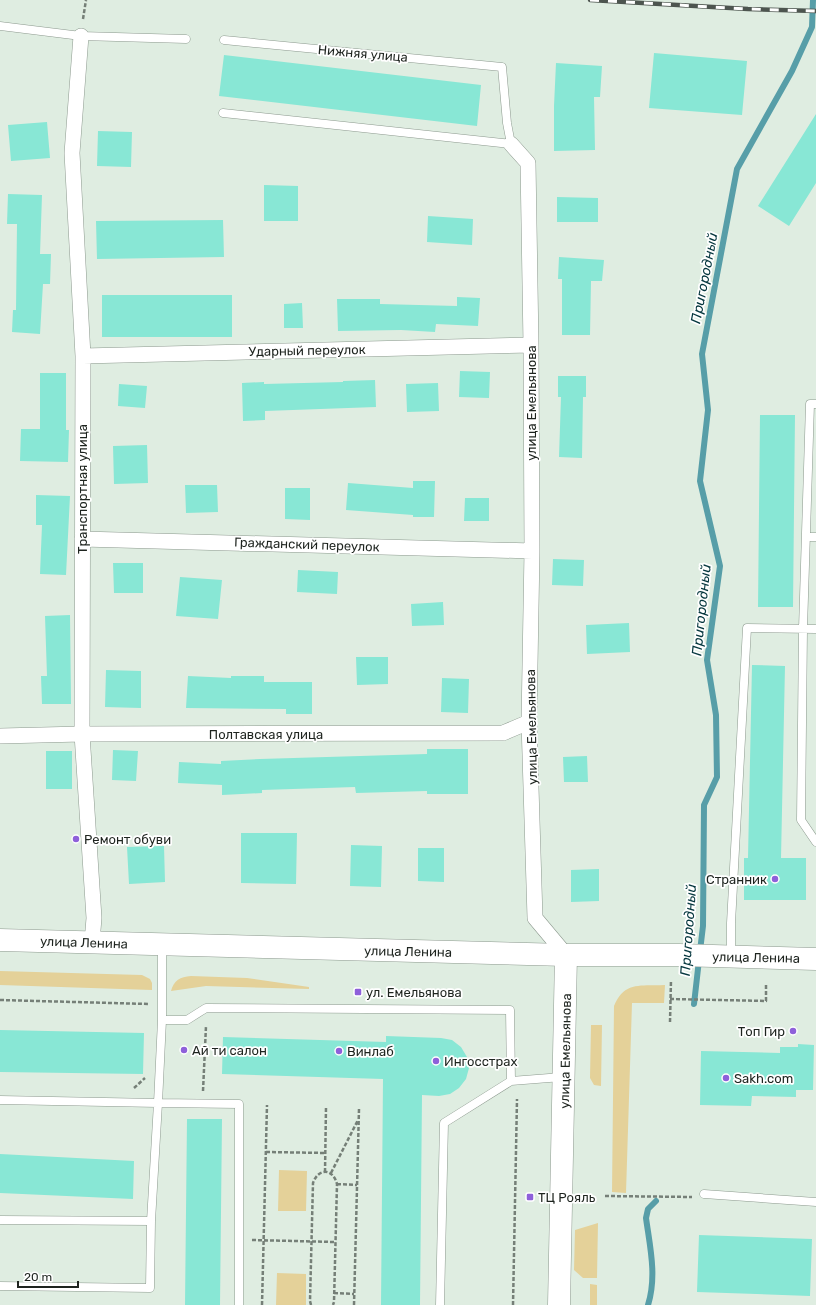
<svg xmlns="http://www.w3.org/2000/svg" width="816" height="1305" font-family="Rubik,sans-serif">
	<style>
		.green { fill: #e4d199 }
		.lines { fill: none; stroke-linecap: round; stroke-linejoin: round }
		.stream { stroke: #579ea8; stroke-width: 6 }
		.building { fill: #88e7d5 }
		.service-casing { stroke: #8c998e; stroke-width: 9 }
		.minor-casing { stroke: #8c998e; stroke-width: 16 }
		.secondary-casing { stroke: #8c998e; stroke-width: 23 }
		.path { stroke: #757f77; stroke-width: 2.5; stroke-dasharray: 4 2; stroke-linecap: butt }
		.service { stroke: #fff; stroke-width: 8 }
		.minor { stroke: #fff; stroke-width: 15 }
		.secondary { stroke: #fff; stroke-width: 22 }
		.rail-casing { stroke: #4d554f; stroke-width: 4.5 }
		.rail { stroke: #fff; stroke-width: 3; stroke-dasharray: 9; stroke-linecap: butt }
		.poi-dot { fill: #8e60da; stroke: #fff; stroke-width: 1.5 }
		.labels { text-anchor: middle; stroke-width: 3.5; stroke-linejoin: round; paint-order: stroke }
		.street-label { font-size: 13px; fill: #1e241f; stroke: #fff }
		.poi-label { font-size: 13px; fill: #1e241f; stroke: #fff; text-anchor: start }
		.water-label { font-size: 14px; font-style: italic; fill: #05373e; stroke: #fff }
	</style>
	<rect width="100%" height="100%" fill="#dfede1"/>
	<path class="green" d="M 0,971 L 142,975 L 150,979 L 152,983 L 152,990 L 0,985 Z
		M 191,976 L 247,978 L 309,987 L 309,989 L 206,986 L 171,991 C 174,980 180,977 191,976 Z
		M 665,985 L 664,1003 L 632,1003 L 626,1193 L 612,1192 L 614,1006 C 624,981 641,986 665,985 Z
		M 591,1025 L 602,1025 L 601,1086 L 594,1085 L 590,1078 Z
		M 279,1170 L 307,1171 L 306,1211 L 278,1211 Z
		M 598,1223 L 597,1278 L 583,1278 L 574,1270 L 575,1230 Z
		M 277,1273 L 306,1274 L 306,1305 L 276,1305 Z
		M 590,1284 L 597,1285 L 597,1305 L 590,1305 Z"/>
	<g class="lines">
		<path class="stream" d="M 700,951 L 703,926 L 704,805 L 717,777 L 716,715 L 707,660 L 720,566 L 700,481 L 708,410 L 702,354 L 737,169 L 792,71 L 812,27 L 813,0
			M 694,1004 L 699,960
			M 648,1305 C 657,1276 650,1247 646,1218 L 648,1209 L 656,1201"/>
	</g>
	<path class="building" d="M 654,53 L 747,61 L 742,115 L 649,108 Z
		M 224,55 L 481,85 L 477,126 L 219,96 Z
		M 556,63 L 602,66 L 600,97 L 594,97 L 595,150 L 554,151 L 554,106 Z
		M 816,114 L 816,183 L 789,226 L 758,206 Z
		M 47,122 L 50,158 L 11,161 L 8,125 Z
		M 98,131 L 132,132 L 131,167 L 97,166 Z
		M 264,185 L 298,186 L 298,221 L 264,221 Z
		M 8,194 L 42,195 L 40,254 L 51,254 L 50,284 L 43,284 L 40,334 L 12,332 L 13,310 L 16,310 L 17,224 L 7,224 Z
		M 557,197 L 598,198 L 598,222 L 557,222 Z
		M 428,216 L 473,219 L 472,245 L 427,242 Z
		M 223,220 L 224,257 L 97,259 L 96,221 Z
		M 559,257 L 604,260 L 602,281 L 591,281 L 590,335 L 562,335 L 562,279 L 558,279 Z
		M 102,295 L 232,295 L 232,337 L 102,337 Z
		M 457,297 L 480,298 L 478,326 L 436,324 L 435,332 L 401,330 L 338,331 L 337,299 L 380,299 L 380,304 L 457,306 Z
		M 302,303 L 303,328 L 284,328 L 284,304 Z
		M 460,371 L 490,372 L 489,398 L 459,397 Z
		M 40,373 L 66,373 L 66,430 L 69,430 L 68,462 L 20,461 L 21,429 L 40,429 Z
		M 558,376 L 586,376 L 586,397 L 583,397 L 582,458 L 559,457 L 561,397 L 558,397 Z
		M 375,380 L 376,407 L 265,411 L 265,420 L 243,421 L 242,383 L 264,382 L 264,384 L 343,382 L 343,381 Z
		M 438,383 L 439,411 L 407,412 L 406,384 Z
		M 119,384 L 147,386 L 145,408 L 118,406 Z
		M 760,415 L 795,415 L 793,607 L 758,607 Z
		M 147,445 L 148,483 L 114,484 L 113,446 Z
		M 413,481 L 435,481 L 434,517 L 413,517 L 413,515 L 346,510 L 348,483 L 413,488 Z
		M 185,485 L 217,485 L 218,512 L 186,513 Z
		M 285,488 L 310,488 L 310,520 L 285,519 Z
		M 36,495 L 70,496 L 66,575 L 40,574 L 42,525 L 36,525 Z
		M 465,498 L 489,498 L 489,521 L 464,521 Z
		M 553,559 L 584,560 L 583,586 L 552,585 Z
		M 113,563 L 143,563 L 143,593 L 114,593 Z
		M 298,570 L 338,572 L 337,594 L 297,592 Z
		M 180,577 L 222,580 L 218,619 L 176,616 Z
		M 443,602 L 444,625 L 412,626 L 411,604 Z
		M 70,615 L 71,704 L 42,704 L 41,676 L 47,676 L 45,616 Z
		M 629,623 L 630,652 L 587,654 L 586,625 Z
		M 356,657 L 388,657 L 388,684 L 357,685 Z
		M 752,665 L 785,666 L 781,858 L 806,858 L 806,900 L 744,900 L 744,858 L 748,858 Z
		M 106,670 L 141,671 L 141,708 L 105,707 Z
		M 188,676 L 231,678 L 231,676 L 264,676 L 264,682 L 312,682 L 312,714 L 286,714 L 286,709 L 186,708 Z
		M 442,678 L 469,679 L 468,713 L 441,712 Z
		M 427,749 L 468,749 L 468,794 L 427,794 L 427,791 L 356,793 L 355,787 L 262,790 L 262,793 L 222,795 L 222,785 L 178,783 L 179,762 L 221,764 L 221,761 L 260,759 L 427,754 Z
		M 113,750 L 138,751 L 136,781 L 112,780 Z
		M 46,751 L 72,751 L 72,789 L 46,789 Z
		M 587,756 L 588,782 L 564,782 L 563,757 Z
		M 241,833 L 297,833 L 296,884 L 241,883 Z
		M 351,845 L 382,846 L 381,887 L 350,886 Z
		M 164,846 L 165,882 L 129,884 L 127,847 Z
		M 418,848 L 444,848 L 444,882 L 418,881 Z
		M 599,869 L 599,901 L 571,902 L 571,870 Z
		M 0,1030 L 144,1033 L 143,1074 L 0,1072 Z
		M 386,1036 L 441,1038 L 452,1040 L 461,1047 L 467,1057 L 469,1068 L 466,1079 L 459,1088 L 450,1094 L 439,1096 L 422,1095 L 420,1305 L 381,1305 L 383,1079 L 222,1074 L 223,1037 L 386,1042 Z
		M 798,1044 L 814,1045 L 813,1090 L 796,1090 L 796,1097 L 752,1096 L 751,1106 L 700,1105 L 701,1051 L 780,1053 L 780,1047 L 798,1047 Z
		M 187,1119 L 222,1119 L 220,1305 L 185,1305 Z
		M 0,1154 L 134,1161 L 133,1199 L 0,1193 Z
		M 699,1235 L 812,1239 L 810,1296 L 697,1292 Z"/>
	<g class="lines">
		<g class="service-casing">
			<path id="service" d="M 0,26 L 81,36 L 186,39
				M 223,113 L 511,144 L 507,123 L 502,67 L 224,40
				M 816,404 L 810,404 L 803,629 L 801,820 L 816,842
				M 806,537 L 816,537
				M 731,956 L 731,923 L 747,628 L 816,629
				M 162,1020 L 187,1020 L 206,1008 L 510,1010 L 511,1081 L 444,1123 L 440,1305
				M 511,1081 L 562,1077
				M 0,1100 L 158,1103 L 162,1020 L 162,946
				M 704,1194 L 816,1202
				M 0,1220 L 151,1221
				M 0,1286 L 150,1288 L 151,1221 L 158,1103 L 239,1104 L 239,1305"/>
		</g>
		<g class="minor-casing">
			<path id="minor" d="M 81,36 L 72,153 L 83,356 L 82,734 L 94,918 L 92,942
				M 511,144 L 528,163 L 531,345 L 532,551 L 529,722 L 535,918 L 566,955
				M 83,356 L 531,345
				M 82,539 L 532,551
				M 0,736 L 82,734 L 503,733 L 529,722"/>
		</g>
		<g class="secondary-casing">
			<path id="secondary" d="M 0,940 L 566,955 L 679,955 L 816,959
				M 559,1305 L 566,955"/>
		</g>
		<path class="path" d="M 83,19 L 86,0
			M 670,999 L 766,1001 L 766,985
			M 0,1000 L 149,1004
			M 670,1022 L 671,980
			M 134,1088 L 145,1078
			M 203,1091 L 206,1026
			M 266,1152 L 326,1153
			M 325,1172 L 326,1107
			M 331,1173 L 358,1120
			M 337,1184 L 357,1185
			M 605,1196 L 692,1197
			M 252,1240 L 335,1242
			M 334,1293 L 354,1294
			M 262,1305 L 267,1105
			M 311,1305 L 310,1301 L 313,1183 C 318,1168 333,1168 337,1184 L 334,1302 L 333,1305
			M 354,1305 L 359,1109
			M 513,1305 L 517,1099"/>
		<use href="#service" class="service"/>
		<use href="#minor" class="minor"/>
		<use href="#secondary" class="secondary"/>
		<g class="rail-casing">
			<path id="rail" d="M 590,0 L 748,9 L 816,11"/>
		</g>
		<use href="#rail" class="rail"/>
	</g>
	<g class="poi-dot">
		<circle cx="76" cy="839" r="4"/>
		<circle cx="775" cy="879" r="4"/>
		<rect x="354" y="988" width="8" height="8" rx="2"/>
		<circle cx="793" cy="1031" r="4"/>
		<circle cx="184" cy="1050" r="4"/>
		<circle cx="339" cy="1051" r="4"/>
		<circle cx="436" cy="1061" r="4"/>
		<circle cx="726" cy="1078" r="4"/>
		<rect x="526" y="1193" width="8" height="8" rx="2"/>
	</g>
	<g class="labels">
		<g class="street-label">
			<text transform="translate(363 53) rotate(5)" y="5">Нижняя улица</text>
			<text transform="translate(307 350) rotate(-1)" y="5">Ударный переулок</text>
			<text transform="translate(531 403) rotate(-90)" y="5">улица Емельянова</text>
			<text transform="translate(82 489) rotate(-90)" y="5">Транспортная улица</text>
			<text transform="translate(307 544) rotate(2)" y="5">Гражданский переулок</text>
			<text transform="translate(531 727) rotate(-91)" y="5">улица Емельянова</text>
			<text x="266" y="739">Полтавская улица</text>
			<text transform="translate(84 942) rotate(2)" y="5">улица Ленина</text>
			<text transform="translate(408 951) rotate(1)" y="5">улица Ленина</text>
			<text transform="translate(756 957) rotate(1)" y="5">улица Ленина</text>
			<text transform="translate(565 1051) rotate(-89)" y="5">улица Емельянова</text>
		</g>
		<g class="poi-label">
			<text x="84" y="844">Ремонт обуви</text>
			<text x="767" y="884" text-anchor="end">Странник</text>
			<text x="366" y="997">ул. Емельянова</text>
			<text x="785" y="1036" text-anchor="end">Топ Гир</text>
			<text x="192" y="1055">Ай ти салон</text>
			<text x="347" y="1056">Винлаб</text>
			<text x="444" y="1066">Ингосстрах</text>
			<text x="734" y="1083">Sakh.com</text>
			<text x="538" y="1202">ТЦ Рояль</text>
		</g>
		<g class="water-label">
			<text transform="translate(704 278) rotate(-79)" y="5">Пригородный</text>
			<text transform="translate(701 610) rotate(-84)" y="5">Пригородный</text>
			<text transform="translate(688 930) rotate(-86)" y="5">Пригородный</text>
		</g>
	</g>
	<path d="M18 1281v6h60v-6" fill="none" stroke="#1e241f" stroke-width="2"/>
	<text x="24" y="1281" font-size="12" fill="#1e241f" stroke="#ffffff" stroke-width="3" paint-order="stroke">20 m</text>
</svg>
